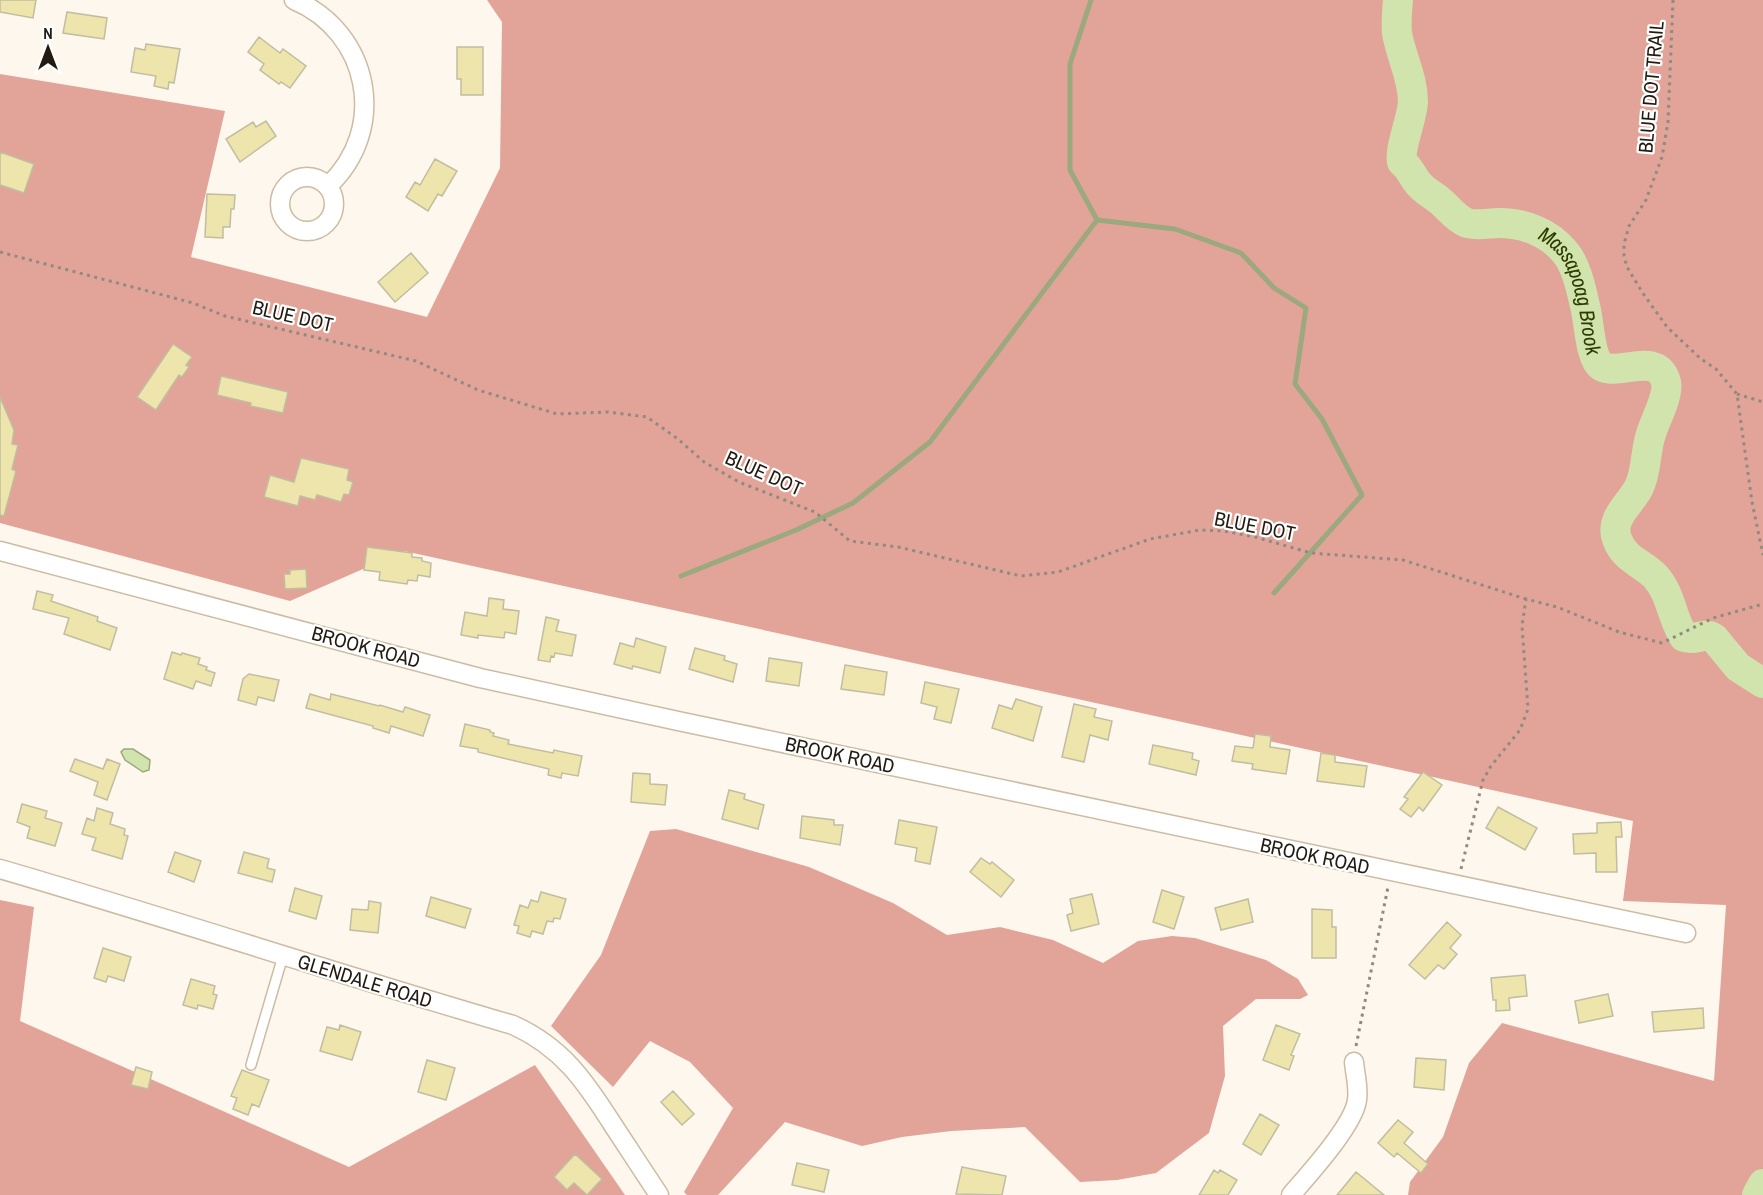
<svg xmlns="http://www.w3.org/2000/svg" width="1763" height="1195" font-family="'Archivo Narrow',sans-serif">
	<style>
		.forest { fill: #e2a498 }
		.water { fill: #d1e4ad; stroke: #9ca87e; stroke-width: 1.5 }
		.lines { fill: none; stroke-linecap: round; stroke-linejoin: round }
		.stream { stroke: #9ca87e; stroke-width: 5 }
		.river { stroke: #d1e4ad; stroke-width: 30 }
		.building { fill: #ede5ab; stroke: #c1bda1; stroke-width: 1.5 }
		.service-casing { stroke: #cdbca3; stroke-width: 12 }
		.minor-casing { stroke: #cdbca3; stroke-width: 21 }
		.path { stroke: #918a81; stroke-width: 3; stroke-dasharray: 3 4.5; stroke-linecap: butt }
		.service { stroke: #fff; stroke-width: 9 }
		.minor { stroke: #fff; stroke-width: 18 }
		.labels { text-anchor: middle; stroke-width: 4.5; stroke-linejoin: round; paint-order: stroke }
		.street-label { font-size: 20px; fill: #211b12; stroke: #fff }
		.water-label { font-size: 21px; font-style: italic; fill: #2d3d00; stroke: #fff }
	</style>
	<rect width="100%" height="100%" fill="#fef7ed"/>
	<path class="forest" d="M 487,0 L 1763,0 L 1763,1195 L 1408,1195 L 1410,1182 L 1443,1137 L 1469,1063 L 1502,1023 L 1714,1081 L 1726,905 L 1623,901 L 1633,821 L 404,551 L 290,601 L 0,523 L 0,74 L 225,111 L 191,257 L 427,317 L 500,168 L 502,22 Z
		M 676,829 L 809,867 L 893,903 L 947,935 L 1000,927 L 1053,940 L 1103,963 L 1138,941 L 1172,936 L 1195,938 L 1266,960 L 1298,979 L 1308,995 L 1300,999 L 1256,999 L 1223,1026 L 1225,1076 L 1209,1133 L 1156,1173 L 1117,1180 L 1080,1182 L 1025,1127 L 951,1131 L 902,1137 L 862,1146 L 785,1122 L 718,1195 L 687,1195 L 684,1192 L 733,1108 L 690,1062 L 650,1041 L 613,1087 L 551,1026 L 601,955 L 650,831 Z
		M 0,900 L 34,907 L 20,1021 L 349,1167 L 535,1065 L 625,1195 L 0,1195 Z"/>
	<path class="water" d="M 124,749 L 133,749 L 150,760 L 149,770 L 143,772 L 125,760 L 121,752 Z"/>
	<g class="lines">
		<path class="stream" d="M 1097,220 L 1175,229 L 1241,253 L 1274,288 L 1306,308 L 1295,384 L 1322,419 L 1362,495 L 1274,593
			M 681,576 L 796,530 L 853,503 L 930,442 L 1097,220 L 1070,170 L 1070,64 L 1091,0"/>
		<g class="river">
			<path id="s1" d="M 1398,0 C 1397,11 1396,22 1397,33 C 1401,57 1413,77 1413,102 C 1412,119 1399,149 1402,162 C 1410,168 1412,176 1418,183 C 1424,191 1432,194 1439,200 C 1449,208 1455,218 1467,223 C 1477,226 1489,223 1499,223 C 1523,223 1548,232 1564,251 C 1576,264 1581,288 1585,306 C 1589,319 1590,359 1601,366 C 1619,377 1657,350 1666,382 C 1669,396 1655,420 1651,434 C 1645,451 1647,471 1639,487 C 1631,504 1609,518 1617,539 C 1624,559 1642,563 1655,576 C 1672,595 1671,617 1684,637 C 1695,641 1704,632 1714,638 L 1738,667 L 1763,683"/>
			<path d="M 1757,1195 L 1763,1184"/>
		</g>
	</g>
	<path class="building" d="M 0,0 L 36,0 L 33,18 L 0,12 Z
		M 67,12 L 107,18 L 104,39 L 63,33 Z
		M 259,37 L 280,53 L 283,49 L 306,66 L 290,88 L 281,82 L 279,84 L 260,70 L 264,64 L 248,52 Z
		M 146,44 L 180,49 L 174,83 L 169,82 L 168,89 L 154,86 L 156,76 L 131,72 L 135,48 L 145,50 Z
		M 457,47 L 483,47 L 483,95 L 461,95 L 461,79 L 457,79 Z
		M 266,121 L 276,136 L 240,162 L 226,139 L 253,122 L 256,127 Z
		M 0,152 L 34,164 L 24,193 L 0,185 Z
		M 435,159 L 457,171 L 442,196 L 438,194 L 428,211 L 406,197 L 415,182 L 420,185 Z
		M 207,194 L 235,195 L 234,209 L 231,209 L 230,227 L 223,227 L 223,238 L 205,237 Z
		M 411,253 L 428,273 L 395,302 L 378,282 Z
		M 173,344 L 192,357 L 186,365 L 189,367 L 182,377 L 179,375 L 156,410 L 137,397 Z
		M 221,376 L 288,392 L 283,413 L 250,406 L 251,403 L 217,395 Z
		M 0,397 L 14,430 L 12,444 L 18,445 L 12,469 L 16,471 L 4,516 L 0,515 Z
		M 301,458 L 349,469 L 347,480 L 353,482 L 349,495 L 344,494 L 341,502 L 317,495 L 315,500 L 300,496 L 298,506 L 264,497 L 270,475 L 294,482 Z
		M 367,547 L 412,553 L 412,557 L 422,558 L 422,561 L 431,563 L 430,577 L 418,575 L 417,581 L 408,580 L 407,584 L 379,580 L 380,572 L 364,570 Z
		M 306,569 L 307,588 L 285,589 L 284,574 L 290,574 L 290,570 Z
		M 37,591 L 53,595 L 51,601 L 98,617 L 97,621 L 117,628 L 110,650 L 64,634 L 69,618 L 33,609 Z
		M 489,598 L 504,600 L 503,609 L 519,611 L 516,634 L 505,632 L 504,638 L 478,635 L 478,638 L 461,635 L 465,612 L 487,616 Z
		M 546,617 L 559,620 L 556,631 L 576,635 L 572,656 L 555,653 L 554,657 L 551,656 L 550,662 L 538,660 Z
		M 636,638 L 666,647 L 660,673 L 633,666 L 632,669 L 614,664 L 620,643 L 634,647 Z
		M 695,648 L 725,656 L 724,660 L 737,664 L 733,682 L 689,669 Z
		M 172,652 L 181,655 L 182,653 L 200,658 L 198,664 L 207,667 L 206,670 L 215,673 L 211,686 L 196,681 L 193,689 L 164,679 Z
		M 769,658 L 802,663 L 799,686 L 766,681 Z
		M 845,665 L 887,672 L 884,695 L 841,689 Z
		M 249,674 L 279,680 L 274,701 L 258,697 L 256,705 L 238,700 L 243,679 Z
		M 925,682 L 959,689 L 951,723 L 934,719 L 937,707 L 921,703 Z
		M 310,694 L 330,700 L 331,694 L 379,706 L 380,705 L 403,712 L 405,707 L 430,715 L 423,736 L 391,726 L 389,733 L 373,728 L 373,726 L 306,708 Z
		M 1016,699 L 1042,707 L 1033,741 L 992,728 L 999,705 L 1012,709 Z
		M 1074,704 L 1096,709 L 1094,717 L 1112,721 L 1108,740 L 1090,735 L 1084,762 L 1062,757 Z
		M 465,724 L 490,730 L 490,732 L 494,733 L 493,736 L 509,740 L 508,744 L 553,753 L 554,750 L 582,756 L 578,776 L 562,773 L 561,778 L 548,775 L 549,769 L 478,752 L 478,749 L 460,746 Z
		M 1255,734 L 1271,736 L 1270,747 L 1290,750 L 1286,774 L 1252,769 L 1253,764 L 1232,761 L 1235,746 L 1253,748 Z
		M 1153,745 L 1193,753 L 1192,759 L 1199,761 L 1196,775 L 1149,764 Z
		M 1321,753 L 1335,755 L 1335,762 L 1367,766 L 1364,787 L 1317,781 Z
		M 75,759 L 103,769 L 107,759 L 120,764 L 107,800 L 94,795 L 98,782 L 70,771 Z
		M 1423,772 L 1442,785 L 1423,811 L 1419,807 L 1411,817 L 1400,809 L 1408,799 L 1404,797 Z
		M 633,773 L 650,774 L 650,784 L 667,785 L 665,805 L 631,802 Z
		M 729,790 L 745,794 L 744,799 L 764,805 L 758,829 L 722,819 Z
		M 22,804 L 47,811 L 45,818 L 62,823 L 55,846 L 27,838 L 30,827 L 17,822 Z
		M 1498,807 L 1537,828 L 1525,850 L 1486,828 Z
		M 97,808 L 113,813 L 110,824 L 125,829 L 124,835 L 128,836 L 122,859 L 92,850 L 96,838 L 82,834 L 87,818 L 94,821 Z
		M 802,816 L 834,820 L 834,825 L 843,825 L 840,845 L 800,838 Z
		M 899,820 L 937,827 L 930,864 L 915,861 L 917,848 L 895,844 Z
		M 1621,822 L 1622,837 L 1616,837 L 1617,872 L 1596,872 L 1596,853 L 1574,854 L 1573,834 L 1597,833 L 1597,823 Z
		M 175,852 L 201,861 L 194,882 L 168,872 Z
		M 244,852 L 269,859 L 267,868 L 275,870 L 272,882 L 238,873 Z
		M 981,858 L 990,864 L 992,862 L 1014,880 L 1001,897 L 970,872 Z
		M 295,888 L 322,896 L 316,919 L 289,911 Z
		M 1162,890 L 1184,897 L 1174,929 L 1153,922 Z
		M 541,892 L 566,899 L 560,919 L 554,918 L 553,922 L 547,921 L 543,934 L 532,931 L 530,937 L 517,933 L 519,926 L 514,925 L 520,905 L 528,908 L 531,900 L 538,902 Z
		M 1092,894 L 1099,924 L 1071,931 L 1067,915 L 1073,913 L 1070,899 Z
		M 431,897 L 471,909 L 465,928 L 426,916 Z
		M 1248,899 L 1253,922 L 1221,930 L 1215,908 Z
		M 369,901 L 381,903 L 378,933 L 350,930 L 352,909 L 368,910 Z
		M 1312,909 L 1332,910 L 1332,927 L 1336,927 L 1336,958 L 1312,958 Z
		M 1447,922 L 1461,935 L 1450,948 L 1457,954 L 1444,969 L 1438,965 L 1425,979 L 1409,965 Z
		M 103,948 L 131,957 L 124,981 L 108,976 L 106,982 L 94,978 Z
		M 1525,975 L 1527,996 L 1509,998 L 1510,1010 L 1496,1011 L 1496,1000 L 1493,1000 L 1491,978 Z
		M 191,979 L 215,986 L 213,994 L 217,995 L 213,1009 L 198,1005 L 197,1009 L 183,1005 Z
		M 1608,994 L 1613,1016 L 1579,1023 L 1575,1001 Z
		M 1703,1008 L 1704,1028 L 1654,1032 L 1652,1012 Z
		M 340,1025 L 361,1032 L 352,1060 L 320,1051 L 327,1027 L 339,1030 Z
		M 1276,1025 L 1300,1034 L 1291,1055 L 1294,1056 L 1289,1070 L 1263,1060 Z
		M 1416,1058 L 1446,1060 L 1444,1090 L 1414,1087 Z
		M 427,1060 L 455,1068 L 446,1100 L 418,1092 Z
		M 136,1067 L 152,1072 L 148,1089 L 131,1085 Z
		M 242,1070 L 269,1080 L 259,1107 L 252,1104 L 248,1115 L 233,1109 L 237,1098 L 231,1096 Z
		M 673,1091 L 694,1114 L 682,1125 L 661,1102 Z
		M 1260,1114 L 1279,1125 L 1261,1155 L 1243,1144 Z
		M 1398,1120 L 1413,1132 L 1404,1143 L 1428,1164 L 1421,1173 L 1397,1153 L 1394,1157 L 1378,1143 Z
		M 575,1154 L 602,1179 L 587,1195 L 574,1183 L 567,1190 L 554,1177 Z
		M 797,1163 L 829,1170 L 824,1192 L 792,1185 Z
		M 962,1167 L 1006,1176 L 1002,1195 L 956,1194 Z
		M 1214,1170 L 1218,1173 L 1220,1170 L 1237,1180 L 1228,1195 L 1199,1195 Z
		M 1356,1172 L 1384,1195 L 1337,1195 Z"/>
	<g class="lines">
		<g class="service-casing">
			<path id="service" d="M 251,1065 L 283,956"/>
		</g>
		<g class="minor-casing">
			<path id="minor" d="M 294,0 C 370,32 389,129 328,186
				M280 204a27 27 0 1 1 54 0a27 27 0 1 1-54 0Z
				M 0,551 L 480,678 L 678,721 L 1686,933
				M 0,869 C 172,919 341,975 513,1025 C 562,1047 585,1081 613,1125 C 628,1148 644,1172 659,1195
				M 1291,1195 C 1308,1175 1354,1125 1357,1100 C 1359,1088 1355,1074 1354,1062"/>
		</g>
		<path class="path" d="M 1673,0 L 1668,122 L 1662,157 L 1646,200 L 1629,226 L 1624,244 L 1624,256 L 1627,267 L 1642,292 L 1667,327 L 1701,359 L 1716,369 L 1737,394 L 1752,502 L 1763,555
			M 0,252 L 193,303 L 225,316 L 416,361 L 478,390 L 557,414 L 608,412 L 647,417 L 678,439 L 704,462 L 739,482 L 815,512 L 850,541 L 898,547 L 1021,576 L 1058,572 L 1150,539 L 1200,530 L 1224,531 L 1255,537 L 1311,553 L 1403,560 L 1526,599
			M 1737,394 L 1763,402
			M 1461,869 L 1483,780 L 1491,766 L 1520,730 L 1528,709 L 1522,626 L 1526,599 L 1557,607 L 1619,632 L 1662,643 L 1713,618 L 1763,604
			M 1356,1046 L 1388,887"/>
		<use href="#service" class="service"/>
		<use href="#minor" class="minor"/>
	</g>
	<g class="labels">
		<g class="street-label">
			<text transform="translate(1651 87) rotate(-85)" y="7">BLUE DOT TRAIL</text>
			<text transform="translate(293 316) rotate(13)" y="7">BLUE DOT</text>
			<text transform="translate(764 473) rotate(24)" y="7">BLUE DOT</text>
			<text transform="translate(1255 526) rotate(11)" y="7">BLUE DOT</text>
			<text transform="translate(366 647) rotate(15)" y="7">BROOK ROAD</text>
			<text transform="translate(840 755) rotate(12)" y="7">BROOK ROAD</text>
			<text transform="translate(1315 856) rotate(12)" y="7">BROOK ROAD</text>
			<text transform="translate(365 981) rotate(17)" y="7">GLENDALE ROAD</text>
		</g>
		<g class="water-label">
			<text dy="7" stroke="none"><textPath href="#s1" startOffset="400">Massapoag Brook</textPath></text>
		</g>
	</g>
	<g transform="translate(48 48)" stroke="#ffffff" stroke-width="4.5" paint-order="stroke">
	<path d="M0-4.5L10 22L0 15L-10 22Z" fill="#211b12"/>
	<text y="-9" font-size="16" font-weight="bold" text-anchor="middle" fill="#211b12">N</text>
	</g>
</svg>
